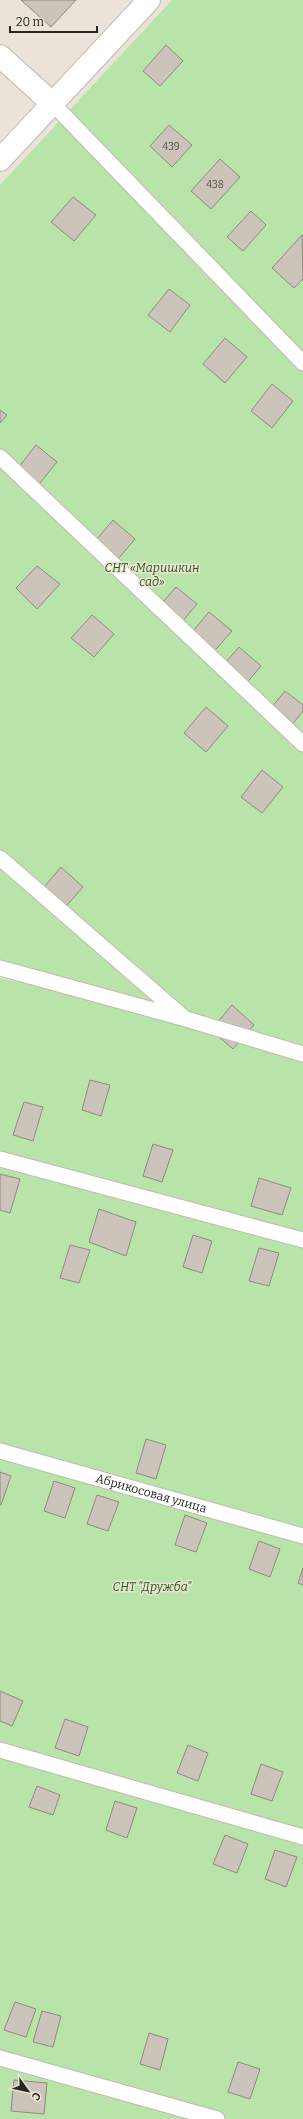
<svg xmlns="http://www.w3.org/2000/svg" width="303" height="2119" font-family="Bitter,serif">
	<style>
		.green { fill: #b8e4a9 }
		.building { fill: #ccc4bb; stroke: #918981 }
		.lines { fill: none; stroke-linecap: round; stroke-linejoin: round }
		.service-casing { stroke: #c1b9b0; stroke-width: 17 }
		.minor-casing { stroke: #c1b9b0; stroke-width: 24 }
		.service { stroke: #fff; stroke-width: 15 }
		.minor { stroke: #fff; stroke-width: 22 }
		.labels { text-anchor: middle; stroke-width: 3; stroke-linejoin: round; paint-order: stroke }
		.number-label { font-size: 10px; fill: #524e49 }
		.park-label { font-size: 12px; font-style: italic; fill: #255d07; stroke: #ebe3da }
		.street-label { font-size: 12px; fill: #2a2723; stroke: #ebe3da }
	</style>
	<rect width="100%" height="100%" fill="#ebe3da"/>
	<path class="green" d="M 172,0 L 303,0 L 303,1053 L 0,964 L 0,185 Z
		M 0,978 L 186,1019 L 303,1054 L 303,2119 L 0,2119 Z"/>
	<path class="building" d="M 21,0 L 76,0 L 51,27 Z
		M 166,45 L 183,61 L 160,86 L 143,71 Z
		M 169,125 L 192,145 L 172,167 L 150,146 Z
		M 220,159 L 240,177 L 211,209 L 191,191 Z
		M 73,197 L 96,215 L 74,241 L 51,222 Z
		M 251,211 L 266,225 L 243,251 L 227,237 Z
		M 302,235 L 303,279 L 294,288 L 272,268 Z
		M 169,289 L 190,305 L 170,332 L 148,315 Z
		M 225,338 L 247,357 L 225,383 L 203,364 Z
		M 272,384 L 293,401 L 272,428 L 251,411 Z
		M 0,410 L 7,415 L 0,423 Z
		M 36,445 L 57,462 L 36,488 L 15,472 Z
		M 113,520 L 135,539 L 113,565 L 91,546 Z
		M 37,566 L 60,584 L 37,609 L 16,588 Z
		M 176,587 L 197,604 L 176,629 L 155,611 Z
		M 209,612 L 232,631 L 210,656 L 187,638 Z
		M 92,615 L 114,634 L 94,657 L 71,638 Z
		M 239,647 L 261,666 L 240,691 L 218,671 Z
		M 285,691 L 303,705 L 303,711 L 287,731 L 266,714 Z
		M 206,707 L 228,726 L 206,752 L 184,733 Z
		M 262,770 L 283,787 L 262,813 L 241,797 Z
		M 61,867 L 83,887 L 61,912 L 39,893 Z
		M 232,1005 L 254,1025 L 233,1049 L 211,1030 Z
		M 90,1080 L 110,1085 L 101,1116 L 82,1110 Z
		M 24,1102 L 43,1107 L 33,1141 L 13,1135 Z
		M 153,1144 L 173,1150 L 162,1182 L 143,1176 Z
		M 0,1174 L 20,1179 L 10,1213 L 0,1210 Z
		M 259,1178 L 291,1188 L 282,1215 L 251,1206 Z
		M 99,1209 L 136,1222 L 126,1256 L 89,1242 Z
		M 193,1235 L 212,1241 L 202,1273 L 183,1267 Z
		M 70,1245 L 90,1250 L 79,1283 L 60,1278 Z
		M 259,1248 L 279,1253 L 269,1286 L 249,1281 Z
		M 146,1439 L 166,1445 L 156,1479 L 136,1473 Z
		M 0,1472 L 11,1476 L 1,1505 L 0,1505 Z
		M 54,1481 L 75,1488 L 65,1518 L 44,1511 Z
		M 97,1495 L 119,1502 L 108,1531 L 87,1524 Z
		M 185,1515 L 207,1523 L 196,1552 L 175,1545 Z
		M 259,1541 L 280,1549 L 270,1577 L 249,1569 Z
		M 303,1568 L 303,1585 L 298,1583 Z
		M 0,1691 L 23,1701 L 12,1726 L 0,1721 Z
		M 65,1719 L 88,1727 L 79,1756 L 55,1748 Z
		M 188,1745 L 208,1753 L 198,1781 L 177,1773 Z
		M 261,1764 L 283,1772 L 272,1801 L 251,1794 Z
		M 37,1786 L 60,1795 L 53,1815 L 29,1807 Z
		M 115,1801 L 137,1808 L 127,1838 L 106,1830 Z
		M 225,1835 L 248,1844 L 237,1873 L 213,1864 Z
		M 275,1850 L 297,1857 L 286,1887 L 265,1879 Z
		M 15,2002 L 36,2009 L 26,2037 L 4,2030 Z
		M 42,2011 L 61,2016 L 53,2047 L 33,2042 Z
		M 149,2033 L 168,2039 L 160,2070 L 140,2064 Z
		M 238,2062 L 260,2069 L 250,2099 L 228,2092 Z
		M 14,2080 L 47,2083 L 44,2114 L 11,2111 Z"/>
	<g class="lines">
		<g class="service-casing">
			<g id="service">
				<path d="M 53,104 L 303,363"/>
				<path d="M 0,457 L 303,744"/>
				<path d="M 0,858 L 182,1016"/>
				<path d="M 0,968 L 186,1019 L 303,1054"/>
				<path d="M 0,1159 L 303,1240"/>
				<path id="s1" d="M 0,1451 L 303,1536"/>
				<path d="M 0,1750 L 303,1837"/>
				<path d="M 0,2058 L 217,2119"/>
			</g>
		</g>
		<g class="minor-casing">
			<path id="minor" d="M 0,56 L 53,104
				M 0,160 L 149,0"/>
		</g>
		<use href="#service" class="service"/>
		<use href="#minor" class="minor"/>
	</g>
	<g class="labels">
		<g class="number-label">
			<text x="171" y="150">439</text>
			<text x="215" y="188">438</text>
		</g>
		<g class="park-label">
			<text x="152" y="572">СНТ «Маришкин<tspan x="152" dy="14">сад»</tspan></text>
			<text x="152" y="1591">СНТ "Дружба"</text>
		</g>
		<g class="street-label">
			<text dy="4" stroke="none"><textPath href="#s1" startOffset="157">Абрикосовая улица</textPath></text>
		</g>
	</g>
	<g transform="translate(28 2091) rotate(123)" stroke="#ebe3da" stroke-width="3" paint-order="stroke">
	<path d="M0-3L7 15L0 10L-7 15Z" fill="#2a2723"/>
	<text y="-6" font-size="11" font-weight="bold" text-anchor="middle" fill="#2a2723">С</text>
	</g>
	<path d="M10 26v6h87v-6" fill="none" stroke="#2a2723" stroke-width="2"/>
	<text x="16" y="26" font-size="12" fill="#2a2723" stroke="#ebe3da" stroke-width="3" paint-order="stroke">20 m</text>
</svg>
